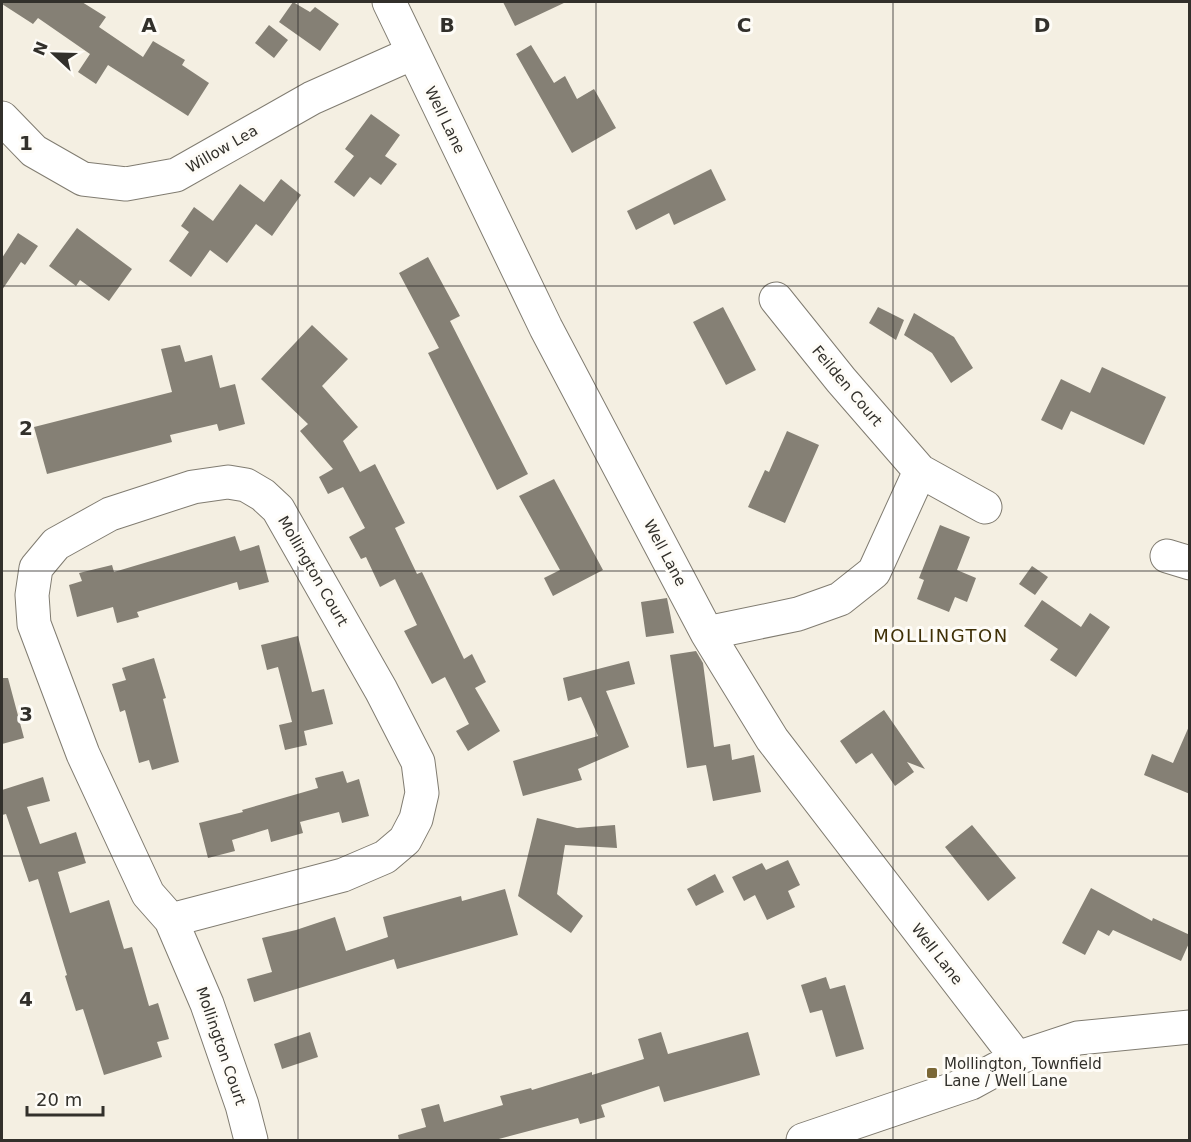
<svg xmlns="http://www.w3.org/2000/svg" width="1191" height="1142" font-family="'DejaVu Sans',sans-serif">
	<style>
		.building { fill: #858075 }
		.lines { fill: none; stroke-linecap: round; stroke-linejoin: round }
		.minor-casing { stroke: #807c71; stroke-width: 35 }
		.minor { stroke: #fff; stroke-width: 33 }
		.grid { fill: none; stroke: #32302b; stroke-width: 1.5; stroke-opacity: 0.55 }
		.poi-dot { fill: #7a6735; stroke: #fefcf7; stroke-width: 2 }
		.labels { text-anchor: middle; stroke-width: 6; stroke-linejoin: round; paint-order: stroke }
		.street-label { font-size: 15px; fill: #32302b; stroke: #fefcf7 }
		.poi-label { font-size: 15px; fill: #32302b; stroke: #fefcf7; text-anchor: start }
		.quarter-label { font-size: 18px; letter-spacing: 1.5px; fill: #3f3006; stroke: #fefcf7 }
		.grid-label { font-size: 20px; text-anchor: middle; font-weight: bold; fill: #32302b; stroke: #fefcf7; stroke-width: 6; stroke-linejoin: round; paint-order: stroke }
	</style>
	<rect width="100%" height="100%" fill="#f4efe2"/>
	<path class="building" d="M 2,2 L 82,2 L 106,17 L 99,27 L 143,57 L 153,41 L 185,60 L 182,65 L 209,83 L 188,116 L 108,65 L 96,84 L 78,72 L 90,54 L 38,18 L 33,24 L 2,4 Z
		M 293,2 L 310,12 L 315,7 L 339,24 L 320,51 L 279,22 Z
		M 503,2 L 566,2 L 515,26 Z
		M 269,25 L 288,40 L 274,58 L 255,43 Z
		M 531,45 L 554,83 L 565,76 L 577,99 L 594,89 L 616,128 L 572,153 L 516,54 Z
		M 371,114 L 400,135 L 385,156 L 397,164 L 381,185 L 370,177 L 354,197 L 334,182 L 354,156 L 345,149 Z
		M 711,169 L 726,200 L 674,225 L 669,213 L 636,230 L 627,211 Z
		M 281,179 L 301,195 L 272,236 L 256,224 L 227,263 L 210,250 L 191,277 L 169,261 L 189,232 L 181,226 L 194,207 L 213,221 L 240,184 L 264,202 Z
		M 77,228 L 132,269 L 109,301 L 80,280 L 76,286 L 49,266 Z
		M 18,233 L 38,246 L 25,265 L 21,262 L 2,290 L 2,258 Z
		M 428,257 L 460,316 L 450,321 L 528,474 L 497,490 L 428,353 L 439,348 L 399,273 Z
		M 723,307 L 756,370 L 726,385 L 693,322 Z
		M 878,307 L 904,320 L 896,340 L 869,323 Z
		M 914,313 L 954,337 L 973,368 L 951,383 L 932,353 L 904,335 Z
		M 312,325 L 348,359 L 322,386 L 358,427 L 343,441 L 360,472 L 375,464 L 405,523 L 395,528 L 417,574 L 422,572 L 464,659 L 472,654 L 486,682 L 475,688 L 500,731 L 468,751 L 456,731 L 469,724 L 445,677 L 432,684 L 404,631 L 417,625 L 395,579 L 380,587 L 366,557 L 361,559 L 349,537 L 365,528 L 343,487 L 328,494 L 319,477 L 333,469 L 300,431 L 308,424 L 261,379 Z
		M 180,345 L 185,362 L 212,355 L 220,388 L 235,384 L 245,424 L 219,431 L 217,424 L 170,435 L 172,442 L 47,474 L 34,427 L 172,392 L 161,349 Z
		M 1102,367 L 1166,397 L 1144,445 L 1071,411 L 1062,430 L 1041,420 L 1061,379 L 1090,393 Z
		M 787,431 L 819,445 L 785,523 L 748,507 L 765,470 L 769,472 Z
		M 554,479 L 603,570 L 553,596 L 544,578 L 560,570 L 519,496 Z
		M 940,525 L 970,537 L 957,570 L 976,578 L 967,602 L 955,597 L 949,612 L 917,599 L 924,580 L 919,578 Z
		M 235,536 L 240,551 L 259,545 L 269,582 L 239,590 L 237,582 L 137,612 L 139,617 L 117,623 L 113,607 L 77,617 L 69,585 L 82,581 L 79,573 L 112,565 L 114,572 Z
		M 1032,566 L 1048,577 L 1035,595 L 1019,584 Z
		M 667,598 L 674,633 L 646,637 L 641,602 Z
		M 1042,600 L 1081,627 L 1090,613 L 1110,627 L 1076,677 L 1050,660 L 1058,649 L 1024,626 Z
		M 298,636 L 312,692 L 324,689 L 333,724 L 304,731 L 307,745 L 285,750 L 279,725 L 292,722 L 278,667 L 267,670 L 261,645 Z
		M 696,651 L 703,663 L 714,747 L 730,744 L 732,760 L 754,755 L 761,792 L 713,801 L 706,765 L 687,768 L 670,655 Z
		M 154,658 L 166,698 L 163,699 L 179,762 L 152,770 L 149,760 L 139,763 L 125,710 L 120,712 L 112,684 L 126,680 L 122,668 Z
		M 629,661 L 635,684 L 606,691 L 629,747 L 578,769 L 582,780 L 523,796 L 513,761 L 598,736 L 581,697 L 568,701 L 563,678 Z
		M 2,678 L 8,678 L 24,738 L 2,744 Z
		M 884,710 L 925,769 L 907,762 L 914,772 L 895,786 L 872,753 L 856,764 L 840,741 Z
		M 1190,724 L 1190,794 L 1144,775 L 1152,754 L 1173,763 Z
		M 343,771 L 347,783 L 359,779 L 369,816 L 342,823 L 339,812 L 300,822 L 303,833 L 271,842 L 268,829 L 232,840 L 235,851 L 208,858 L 199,823 L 243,812 L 242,810 L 318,788 L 315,778 Z
		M 43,777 L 50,801 L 27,807 L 40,844 L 76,832 L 86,863 L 58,872 L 70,913 L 109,900 L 124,949 L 132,947 L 149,1006 L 158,1003 L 169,1039 L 157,1042 L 162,1057 L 104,1075 L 83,1009 L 76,1011 L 65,976 L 67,975 L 38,879 L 29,882 L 6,814 L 2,815 L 2,790 Z
		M 537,818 L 577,828 L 615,825 L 617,848 L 565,845 L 557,894 L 583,916 L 571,933 L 518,896 Z
		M 972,825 L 1016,878 L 988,901 L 945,847 Z
		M 788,860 L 800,885 L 788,891 L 795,907 L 767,920 L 755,895 L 744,901 L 732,877 L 762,863 L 766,870 Z
		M 715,874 L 724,892 L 696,906 L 687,889 Z
		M 1091,888 L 1152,921 L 1153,918 L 1190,935 L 1190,941 L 1181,961 L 1113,930 L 1109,936 L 1098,930 L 1085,955 L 1062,943 Z
		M 505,889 L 518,935 L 397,969 L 394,959 L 254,1002 L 247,979 L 272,972 L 262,938 L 296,930 L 335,917 L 346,951 L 388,937 L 383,917 L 461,896 L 462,901 Z
		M 826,977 L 830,989 L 845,985 L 864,1049 L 836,1057 L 822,1010 L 810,1013 L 801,985 Z
		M 310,1032 L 318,1057 L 282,1069 L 274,1044 Z
		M 661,1032 L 668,1054 L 748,1032 L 760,1075 L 664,1102 L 659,1086 L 601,1105 L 605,1117 L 580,1124 L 578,1118 L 495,1140 L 399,1140 L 398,1135 L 426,1127 L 421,1109 L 439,1104 L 444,1122 L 503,1105 L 500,1096 L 531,1088 L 532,1090 L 592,1072 L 592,1075 L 644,1059 L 638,1039 Z"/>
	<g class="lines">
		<g class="minor-casing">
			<path id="minor" d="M 389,2 L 546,328 L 707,633 L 772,739 L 1017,1058
				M 2,118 L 34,151 L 83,179 L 126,184 L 176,175 L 312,98 L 413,53
				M 776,299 L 841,380 L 920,471
				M 1167,556 L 1190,563
				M 707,633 L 798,614 L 840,599 L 874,572 L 920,471 L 985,507
				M 171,920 L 343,875 L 385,857 L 405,840 L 416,819 L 422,793 L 418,762 L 381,690 L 278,509 L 263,495 L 246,485 L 228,482 L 193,487 L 110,514 L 56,544 L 36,568 L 32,595 L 34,624 L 83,754 L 148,894 L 171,920 L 207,1004 L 242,1105 L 251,1140
				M 803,1140 L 971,1083 L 1017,1058 L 1078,1038 L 1190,1027"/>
		</g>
		<use href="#minor" class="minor"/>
	</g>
	<path class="grid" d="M 298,2 L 298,1140M 596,2 L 596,1140M 893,2 L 893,1140M 2,286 L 1190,286M 2,571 L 1190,571M 2,856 L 1190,856"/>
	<rect class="poi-dot" x="926" y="1067" width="12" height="12" rx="3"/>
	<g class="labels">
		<g class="street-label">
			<text transform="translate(445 120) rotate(64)" y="5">Well Lane</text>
			<text transform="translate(222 149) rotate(-30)" y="5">Willow Lea</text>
			<text transform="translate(847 386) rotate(50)" y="5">Feilden Court</text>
			<text transform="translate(665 553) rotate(62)" y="5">Well Lane</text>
			<text transform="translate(313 571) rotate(60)" y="5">Mollington Court</text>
			<text transform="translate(937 954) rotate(52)" y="5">Well Lane</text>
			<text transform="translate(221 1046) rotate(71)" y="5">Mollington Court</text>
		</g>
		<g class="poi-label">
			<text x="944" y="1069">Mollington, Townfield<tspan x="944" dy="17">Lane / Well Lane</tspan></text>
		</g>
		<g class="quarter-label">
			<text x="941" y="642">MOLLINGTON</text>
		</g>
	</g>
	<g class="grid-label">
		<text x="149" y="32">A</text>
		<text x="447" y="32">B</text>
		<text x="744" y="32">C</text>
		<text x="1042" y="32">D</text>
		<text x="26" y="150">1</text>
		<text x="26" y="435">2</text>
		<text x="26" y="721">3</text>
		<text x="26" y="1006">4</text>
	</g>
	<rect width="1191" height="1142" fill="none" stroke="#32302b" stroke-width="6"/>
	<g transform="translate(54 54) rotate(292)" stroke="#fefcf7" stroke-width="4.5" paint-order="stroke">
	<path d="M0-4.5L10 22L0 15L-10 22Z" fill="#32302b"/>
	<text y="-9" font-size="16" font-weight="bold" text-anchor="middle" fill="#32302b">N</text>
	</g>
	<path d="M27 1106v9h76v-9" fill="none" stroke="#32302b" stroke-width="3"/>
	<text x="36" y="1106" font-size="18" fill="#32302b" stroke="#fefcf7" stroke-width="4.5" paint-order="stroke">20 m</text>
</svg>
